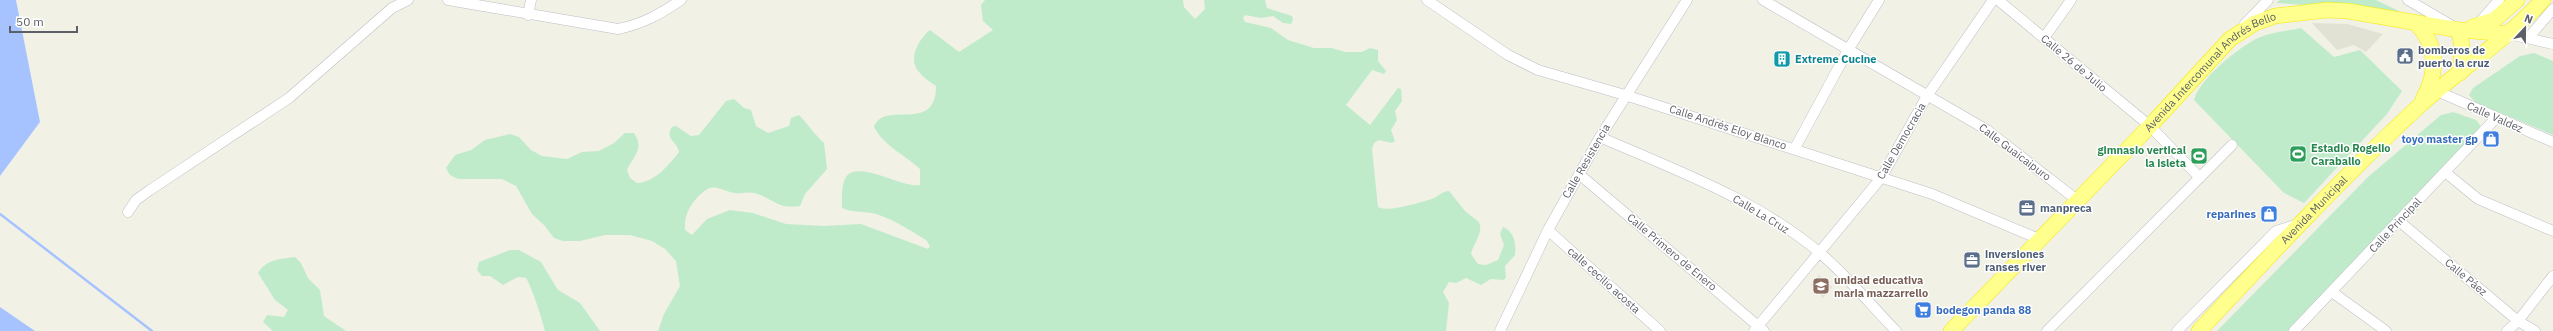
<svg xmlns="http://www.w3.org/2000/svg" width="2553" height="331" font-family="'IBM Plex Sans',sans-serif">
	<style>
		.education { fill: #e1e1d4 }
		.green { fill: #c0ebcb }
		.water { fill: #a7c3ff }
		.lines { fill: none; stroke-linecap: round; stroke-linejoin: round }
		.stream { stroke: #a7c3ff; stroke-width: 2.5 }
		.minor-casing { stroke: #bdbec5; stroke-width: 11 }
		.highway-casing { stroke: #f6e800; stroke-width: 16 }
		.minor { stroke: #fff; stroke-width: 10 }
		.highway { stroke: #ffff8e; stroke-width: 15 }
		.labels { text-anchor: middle; stroke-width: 3; stroke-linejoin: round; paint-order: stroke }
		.service-label { font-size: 11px; font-weight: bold; fill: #4e5e75; stroke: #fff; text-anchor: start }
		.culture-label { font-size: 11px; font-weight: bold; fill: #0d838f; stroke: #fff; text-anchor: start }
		.street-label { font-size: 11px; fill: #5d5f67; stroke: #fff }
		.shop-label { font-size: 11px; font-weight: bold; fill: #366cbe; stroke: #fff; text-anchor: end }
		.leisure-label { font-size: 11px; font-weight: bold; fill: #27864d; stroke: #fff; text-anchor: start }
		.education-label { font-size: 11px; font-weight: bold; fill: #785e54; stroke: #fff; text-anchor: start }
	</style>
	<rect width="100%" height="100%" fill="#f1f1e6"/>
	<path class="education" d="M 2312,23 L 2347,24 L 2383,34 L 2366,52 L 2354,45 L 2337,50 Z
		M 1819,275 L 1832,287 L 1823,298 L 1811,285 Z"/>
	<path class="green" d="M 985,0 L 1183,0 L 1184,7 L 1195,19 L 1205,9 L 1204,0 L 1265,0 L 1267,8 L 1292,16 L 1293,20 L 1291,24 L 1283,23 L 1273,16 L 1261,18 L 1245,15 L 1243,18 L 1245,22 L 1271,28 L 1288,40 L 1314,48 L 1332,48 L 1345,52 L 1362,52 L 1370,48 L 1378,50 L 1378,61 L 1386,71 L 1384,74 L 1372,70 L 1346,105 L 1370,125 L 1398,88 L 1401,89 L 1402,101 L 1395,111 L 1397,120 L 1391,130 L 1395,141 L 1392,143 L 1379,140 L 1374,143 L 1372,149 L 1378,207 C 1388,213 1421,202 1432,199 C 1438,197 1442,191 1449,191 L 1465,211 L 1479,222 C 1484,233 1473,243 1471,254 L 1478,264 L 1486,265 L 1498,260 L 1504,245 L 1500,234 L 1503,227 C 1515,232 1516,244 1515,255 L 1505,266 L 1506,278 L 1503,280 L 1491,279 L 1481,285 L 1466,278 L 1456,283 L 1449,282 L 1443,292 L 1449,303 L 1446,331 L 658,331 L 664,314 L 680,286 L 676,261 L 665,249 L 652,241 L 630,235 L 605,235 L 580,241 L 563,241 L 554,238 L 544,225 L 532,214 L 516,186 L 502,179 L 458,179 L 450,175 L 446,168 L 455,155 L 471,150 L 485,140 L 510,134 L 519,137 L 531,150 L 542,156 L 567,159 L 582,152 L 599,151 L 614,143 L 625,133 L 634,133 C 645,149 633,156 627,170 L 630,178 L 637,183 C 655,182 668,166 679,152 C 677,141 664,139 672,127 L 676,126 L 691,136 L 699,135 L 726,101 L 734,99 L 744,108 L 751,110 L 756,126 L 768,133 L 789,126 L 791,118 L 799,115 C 808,124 814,134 824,143 L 827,169 L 805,194 L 800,206 C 777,210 774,198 754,193 C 746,191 738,195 730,192 C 712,186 710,184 696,199 C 688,208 684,218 685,230 L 692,235 L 707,219 L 730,210 L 753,213 L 786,224 L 824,226 L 861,224 L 928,249 L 930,246 L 926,240 C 911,231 893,219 876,214 C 864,211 853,213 842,208 C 842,199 841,185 846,177 C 858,159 904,189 920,185 L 920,169 C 905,155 884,146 874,127 C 884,99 936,135 936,86 C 930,82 923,77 919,72 C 907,59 919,39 930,30 L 959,52 L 993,30 L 983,21 L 981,5 Z
		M 2280,0 L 2376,0 L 2399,11 L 2276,3 Z
		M 2301,28 L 2334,57 L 2360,50 L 2402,91 L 2387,114 L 2304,203 L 2284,193 L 2194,100 C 2200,78 2238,48 2258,38 C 2270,32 2288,31 2301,28 Z
		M 2534,53 L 2553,61 L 2553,135 L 2475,102 L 2469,95 L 2473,88 L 2520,56 Z
		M 2453,112 L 2476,120 L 2480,125 L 2479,129 L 2288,331 L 2217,331 L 2368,177 L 2441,115 Z
		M 510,250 L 519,250 L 541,262 L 558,290 L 580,303 L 600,331 L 545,331 C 543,321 531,285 526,278 L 518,277 L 503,285 L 490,276 L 482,276 L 477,270 L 479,262 Z
		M 295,257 L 301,263 L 308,278 L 320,290 L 324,316 L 346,331 L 273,331 L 263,322 L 267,315 L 284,317 L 288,310 L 275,300 L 258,273 C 266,259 281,259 295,257 Z"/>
	<path class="water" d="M 0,0 L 16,0 L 40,122 L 0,176 Z
		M 0,307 L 35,331 L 0,331 Z"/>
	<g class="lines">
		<path class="stream" d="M 0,214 L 152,331"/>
		<g class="minor-casing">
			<path id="minor" d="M 448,0 L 618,29 C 643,24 660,14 681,0
				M 1427,0 L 1508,55 L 1538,70 L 1625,95 L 1932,194 L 2039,239
				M 1763,0 L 1987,130 L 2077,200
				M 1998,0 L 2150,126 L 2200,178
				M 2408,0 L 2456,28
				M 528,15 L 531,0
				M 2478,24 L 2499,0
				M 2244,25 L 2268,0
				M 2509,34 L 2553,44
				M 2529,37 L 2553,9
				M 2044,38 L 2071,0
				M 2437,91 L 2553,142
				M 1600,137 C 1675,170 1756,199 1820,253 C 1847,276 1871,305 1896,331
				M 1795,148 L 1848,50 L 1879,0
				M 2445,172 L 2478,199 L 2553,231
				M 1579,174 L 1764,331
				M 128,212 L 136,200 L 150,190 L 289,98 L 392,8 L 408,0
				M 2399,221 L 2518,321 L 2535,331
				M 1548,230 L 1660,331
				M 2332,292 L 2386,331
				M 1500,331 L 1548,230 L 1600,137 L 1687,0
				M 1754,331 L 1881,178 L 1927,96 L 1993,0
				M 2047,331 L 2232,145
				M 2177,331 L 2276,231 L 2298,224
				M 2294,331 L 2496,118
				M 2507,331 L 2518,321 L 2553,276"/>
		</g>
		<g class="highway-casing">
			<g id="highway">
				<path d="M 2416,23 C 2438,46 2438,72 2423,99"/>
				<path d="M 2472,27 L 2494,20 L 2517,0"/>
				<path d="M 2459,30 L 2462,47 L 2460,73"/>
				<path id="s1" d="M 1951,331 L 2150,126 L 2230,39 L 2255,23 L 2275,16 L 2327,10 L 2348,11 L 2459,30 L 2509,34"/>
				<path id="s2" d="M 2199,331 C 2271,254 2342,178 2419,106 C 2460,69 2505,41 2543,0"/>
			</g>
		</g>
		<use href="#minor" class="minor"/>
		<use href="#highway" class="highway"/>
	</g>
	<defs>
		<g id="civic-square" transform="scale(0.9)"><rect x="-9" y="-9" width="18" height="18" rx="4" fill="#5c6f8a" stroke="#fff"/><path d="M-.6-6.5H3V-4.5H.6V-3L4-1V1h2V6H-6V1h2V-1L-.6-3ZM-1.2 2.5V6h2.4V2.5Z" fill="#fff"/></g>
		<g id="building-square" transform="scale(0.9)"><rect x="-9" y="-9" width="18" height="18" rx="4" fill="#0f9aa8" stroke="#fff"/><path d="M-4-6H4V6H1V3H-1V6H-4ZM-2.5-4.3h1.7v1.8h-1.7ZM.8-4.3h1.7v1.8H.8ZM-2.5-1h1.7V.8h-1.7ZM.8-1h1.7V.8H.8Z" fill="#fff"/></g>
		<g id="shop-square" transform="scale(0.9)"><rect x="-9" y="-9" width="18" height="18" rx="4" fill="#3f7fe0" stroke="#fff"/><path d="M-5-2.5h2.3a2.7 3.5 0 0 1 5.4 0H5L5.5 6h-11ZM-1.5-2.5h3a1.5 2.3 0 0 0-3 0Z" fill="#fff"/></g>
		<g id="stadium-square" transform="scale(0.9)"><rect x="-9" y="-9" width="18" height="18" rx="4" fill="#2e9e5b" stroke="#fff"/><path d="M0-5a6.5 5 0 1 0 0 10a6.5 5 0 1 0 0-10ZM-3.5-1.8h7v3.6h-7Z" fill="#fff"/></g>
		<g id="office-square" transform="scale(0.9)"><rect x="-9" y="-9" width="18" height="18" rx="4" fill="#5c6f8a" stroke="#fff"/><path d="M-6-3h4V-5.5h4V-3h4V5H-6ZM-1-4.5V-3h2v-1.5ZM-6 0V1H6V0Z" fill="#fff"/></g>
		<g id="school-square" transform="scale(0.9)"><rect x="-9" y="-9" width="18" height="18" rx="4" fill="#8d6e63" stroke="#fff"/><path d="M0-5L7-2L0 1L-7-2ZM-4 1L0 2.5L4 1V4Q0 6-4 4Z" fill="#fff"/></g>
		<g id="supermarket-square" transform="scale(0.9)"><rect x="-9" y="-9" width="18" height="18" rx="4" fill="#3f7fe0" stroke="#fff"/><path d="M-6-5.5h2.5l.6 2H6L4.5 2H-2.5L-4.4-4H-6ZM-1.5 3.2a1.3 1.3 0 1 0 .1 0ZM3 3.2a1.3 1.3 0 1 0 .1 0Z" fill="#fff"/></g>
	</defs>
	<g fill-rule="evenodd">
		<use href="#civic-square" x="2405" y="56"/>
		<use href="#building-square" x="1782" y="59"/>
		<use href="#shop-square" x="2491" y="139"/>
		<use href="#stadium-square" x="2298" y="154"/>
		<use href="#stadium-square" x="2199" y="156"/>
		<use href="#office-square" x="2027" y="208"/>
		<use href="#shop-square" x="2269" y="214"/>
		<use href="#office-square" x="1972" y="260"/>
		<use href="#school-square" x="1821" y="286"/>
		<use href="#supermarket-square" x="1923" y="310"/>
	</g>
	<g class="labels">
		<g class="service-label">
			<text x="2418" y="54">bomberos de<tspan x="2418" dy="13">puerto la cruz</tspan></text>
			<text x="2040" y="212">manpreca</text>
			<text x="1985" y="258">inversiones<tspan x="1985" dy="13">ranses river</tspan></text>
		</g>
		<g class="culture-label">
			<text x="1795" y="63">Extreme Cucine</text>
		</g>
		<g class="street-label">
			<text transform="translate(2074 63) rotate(40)" y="4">Calle 26 de Julio</text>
			<text dy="4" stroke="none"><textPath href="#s1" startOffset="368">Avenida Intercomunal Andrés Bello</textPath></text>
			<text transform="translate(2495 117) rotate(24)" y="4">Calle Valdez</text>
			<text transform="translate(1728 127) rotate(18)" y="4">Calle Andrés Eloy Blanco</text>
			<text transform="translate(1901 141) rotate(-60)" y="4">Calle Democracia</text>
			<text transform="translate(2015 152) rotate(37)" y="4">Calle Guaicaipuro</text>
			<text transform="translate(1586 161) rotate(-60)" y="4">Calle Resistencia</text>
			<text dy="4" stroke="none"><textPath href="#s2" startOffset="167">Avenida Municipal</textPath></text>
			<text transform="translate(1761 214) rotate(31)" y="4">Calle La Cruz</text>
			<text transform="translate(2395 225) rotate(-47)" y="4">Calle Principal</text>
			<text transform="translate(1672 252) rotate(40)" y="4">Calle Primero de Enero</text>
			<text transform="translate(2466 277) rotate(40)" y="4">Calle Páez</text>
			<text transform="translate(1604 280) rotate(42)" y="4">calle cecilio acosta</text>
		</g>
		<g class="shop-label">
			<text x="2478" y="143">toyo master gp</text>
			<text x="2256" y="218">reparines</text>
			<text x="1936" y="314" text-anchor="start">bodegon panda 88</text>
		</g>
		<g class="leisure-label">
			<text x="2311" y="152">Estadio Rogelio<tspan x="2311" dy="13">Caraballo</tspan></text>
			<text x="2186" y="154" text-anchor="end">gimnasio vertical<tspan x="2186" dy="13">la isleta</tspan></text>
		</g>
		<g class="education-label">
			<text x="1834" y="284">unidad educativa<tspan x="1834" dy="13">maria mazzarrello</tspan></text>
		</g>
	</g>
	<g transform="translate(2525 28) rotate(22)" stroke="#ffffff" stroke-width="3" paint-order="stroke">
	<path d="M0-3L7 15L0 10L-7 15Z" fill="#5d5f67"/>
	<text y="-6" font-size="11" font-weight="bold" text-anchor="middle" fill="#5d5f67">N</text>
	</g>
	<path d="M10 26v6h67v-6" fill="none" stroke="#5d5f67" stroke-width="2"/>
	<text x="16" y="26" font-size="12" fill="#5d5f67" stroke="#ffffff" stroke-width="3" paint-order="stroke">50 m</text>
</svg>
